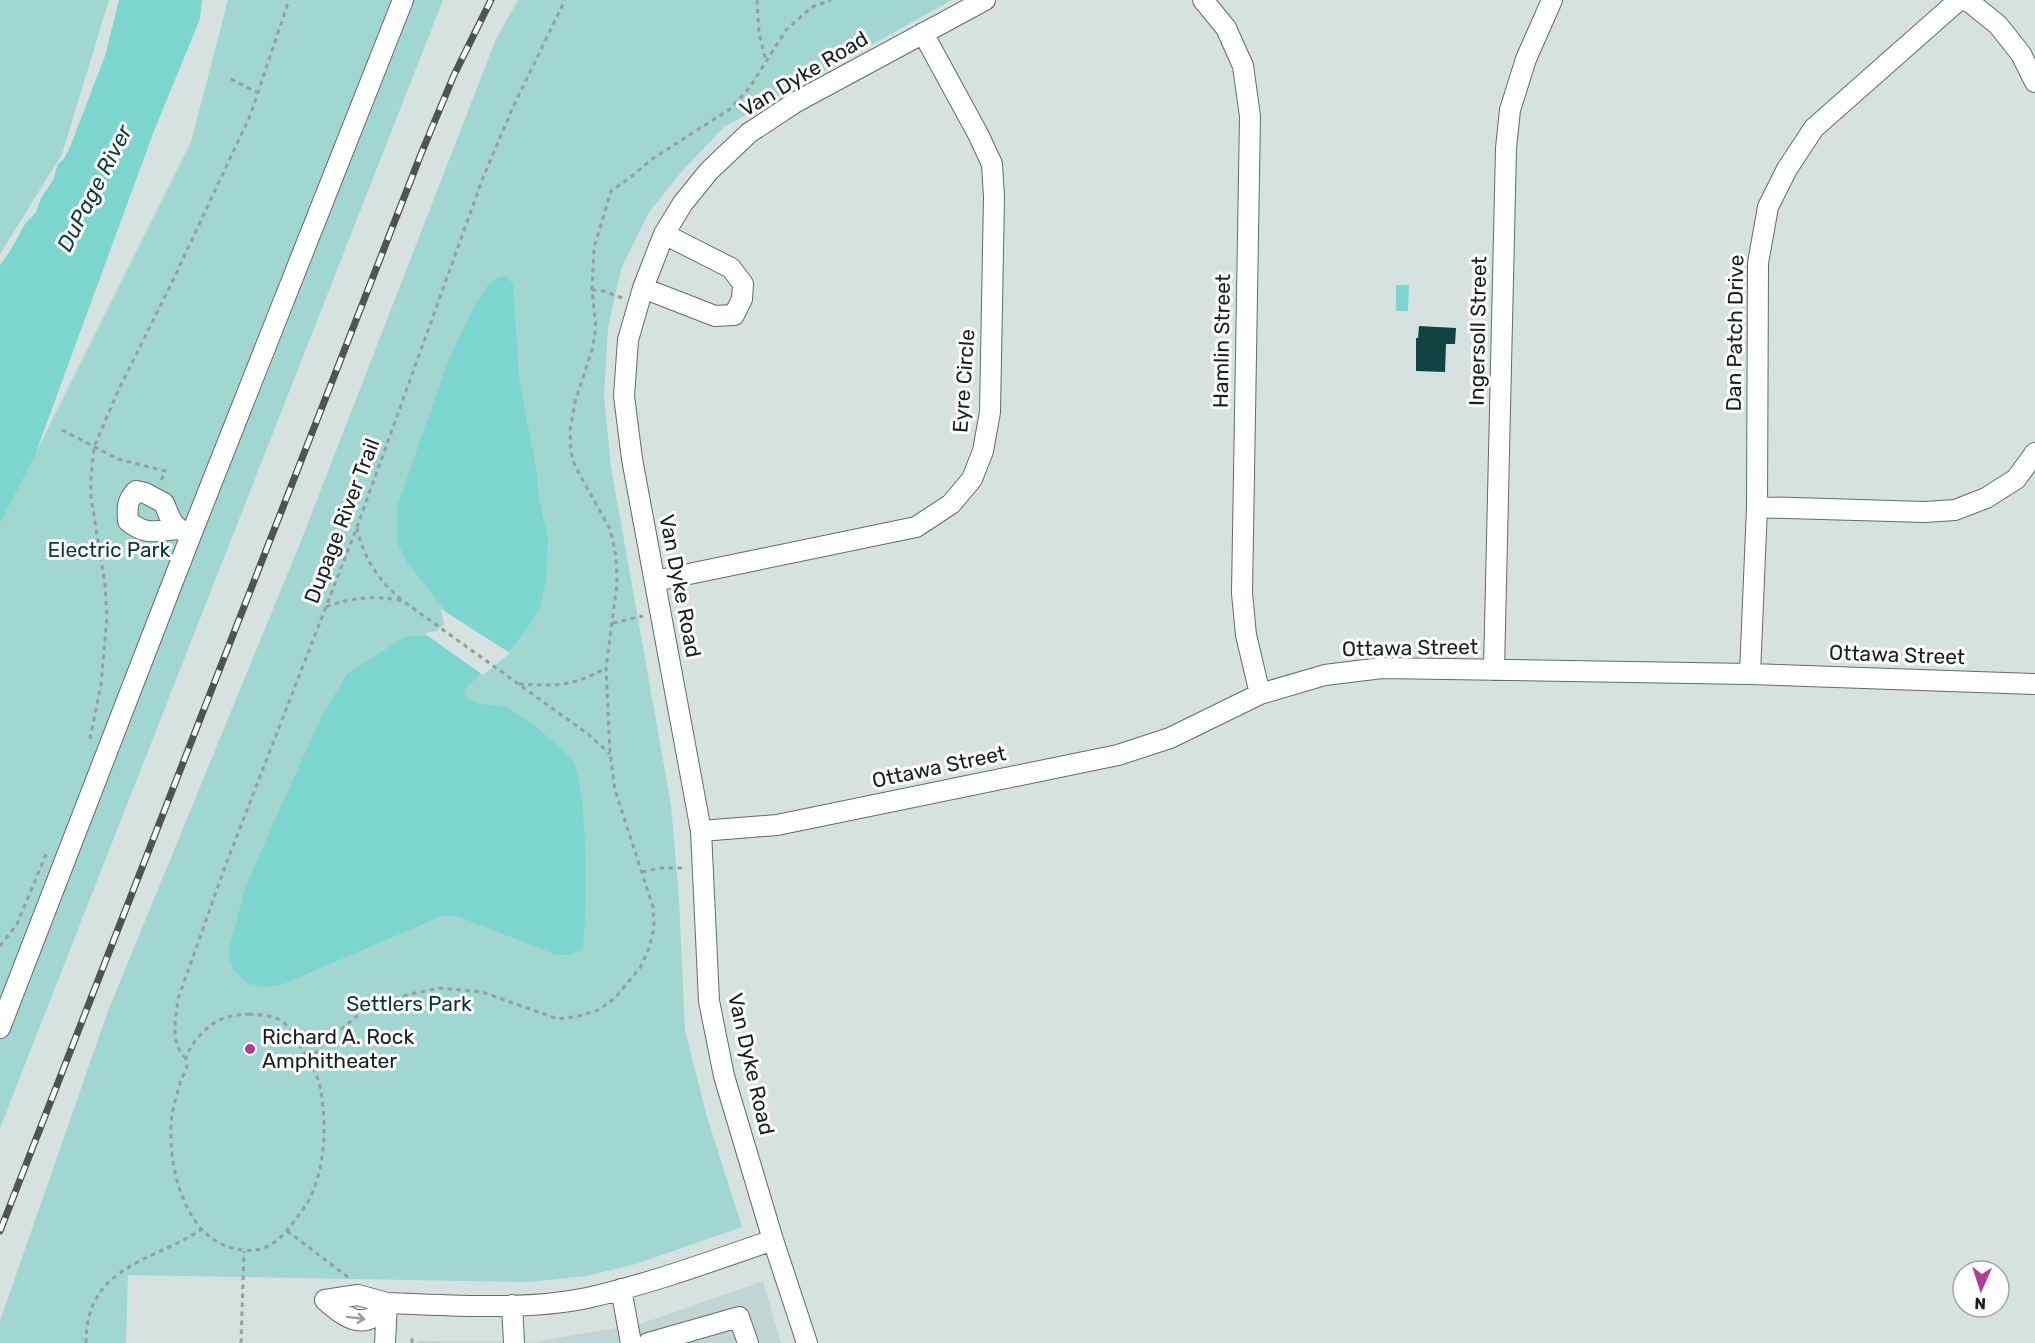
<svg xmlns="http://www.w3.org/2000/svg" width="2035" height="1343" font-family="Rubik,sans-serif">
	<style>
		.built { fill: #c1d6d4 }
		.green { fill: #a2d6d1 }
		.water { fill: #7cd6ce }
		.pier { fill: #d5e2e0 }
		.building { fill: #114441 }
		.lines { fill: none; stroke-linecap: round; stroke-linejoin: round }
		.minor-casing { stroke: #616c6b; stroke-width: 22 }
		.path { stroke: #959f9d; stroke-width: 3; stroke-dasharray: 4.5 4.5; stroke-linecap: butt }
		.minor { stroke: #fff; stroke-width: 20 }
		.rail-casing { stroke: #4d5453; stroke-width: 7 }
		.rail { stroke: #fff; stroke-width: 4.5; stroke-dasharray: 14; stroke-linecap: butt }
		.oneway { stroke: #989a9a }
		.poi-dot { fill: #b13d96; stroke: #fff; stroke-width: 2 }
		.labels { text-anchor: middle; stroke-width: 6; stroke-linejoin: round; paint-order: stroke }
		.street-label { font-size: 21px; fill: #1a1e1e; stroke: #fff }
		.park-label { font-size: 21px; fill: #0a3734; stroke: #fff }
		.poi-label { font-size: 21px; fill: #1a1e1e; stroke: #fff; text-anchor: start }
		.water-label { font-size: 22px; font-style: italic; fill: #0f3b37; stroke: #fff }
	</style>
	<rect width="100%" height="100%" fill="#d5e2e0"/>
	<path class="built" d="M 763,1281 L 781,1343 L 417,1343 L 417,1341 L 533,1342 L 640,1324 Z"/>
	<path class="green" d="M 0,0 L 109,0 L 62,154 L 0,254 Z
		M 228,0 L 443,0 L 0,1128 L 0,524 L 191,142 Z
		M 518,0 L 952,0 L 724,127 L 683,170 L 649,212 L 621,269 L 608,328 L 604,396 L 611,467 L 671,805 L 679,899 L 685,1030 L 707,1117 L 742,1227 L 636,1264 L 586,1276 L 528,1282 L 128,1275 L 126,1343 L 0,1343 L 0,1321 L 108,1011 L 301,541 L 496,39 Z"/>
	<path class="water" d="M 119,0 L 202,0 L 200,19 L 154,131 L 35,455 L 0,524 L 0,265 L 10,251 L 25,224 L 36,212 L 41,198 L 53,180 L 58,164 L 64,159 L 70,147 L 105,56 Z
		M 506,276 L 513,284 L 519,379 L 537,473 L 539,499 L 548,539 L 546,581 L 540,607 L 525,632 L 511,649 L 485,669 L 464,691 L 465,696 C 480,708 488,702 504,707 C 510,708 518,715 524,718 C 536,727 563,748 572,760 C 588,781 588,921 582,950 L 569,955 L 557,955 L 457,916 L 444,915 L 281,985 L 264,987 L 249,984 L 233,970 L 228,953 L 245,889 L 275,819 L 322,716 L 347,674 L 405,637 L 438,634 L 447,625 L 444,608 L 408,564 L 397,542 L 397,507 L 449,358 L 476,303 L 488,285 L 498,278 Z
		M 1396,285 L 1409,285 L 1408,311 L 1396,311 Z"/>
	<path class="pier" d="M 441,609 L 510,653 L 483,675 L 424,633 L 437,631 L 444,624 Z"/>
	<path class="building" d="M 1419,326 L 1456,328 L 1455,344 L 1446,344 L 1445,372 L 1416,371 L 1416,338 L 1418,338 Z"/>
	<g class="lines">
		<g class="minor-casing">
			<path id="minor" d="M 1203,0 L 1226,28 L 1243,66 L 1250,116 L 1242,593 L 1246,635 L 1260,694
				M 1967,0 L 1998,25 L 2021,54 L 2035,82
				M 643,288 L 715,316 L 734,315 L 742,299 L 743,284 L 731,268 L 664,234
				M 1757,507 L 1925,512 L 1955,510 L 1986,498 L 2016,479 L 2035,453
				M 177,529 C 156,531 146,536 128,521 C 127,508 127,500 136,491 L 145,493 L 164,503 C 171,521 172,527 191,535
				M 655,581 L 916,527 L 951,504 L 972,479 L 983,451 L 990,412 L 994,197 L 992,164 L 978,134 L 923,33
				M 1494,670 L 1506,148 L 1510,110 L 1526,59 L 1552,0
				M 1750,674 L 1757,507 L 1758,263 L 1768,207 L 1787,169 L 1814,128 L 1959,0
				M 701,831 L 777,825 L 1118,755 L 1170,738 L 1260,694 L 1325,675 L 1382,668 L 1750,674 L 2035,684
				M 0,1028 L 191,535 L 403,0
				M 621,1289 L 631,1343
				M 325,1300 C 336,1310 356,1328 373,1317 C 378,1313 382,1307 387,1303
				M 325,1300 L 358,1295 L 387,1303
				M 512,1305 L 514,1343
				M 385,1343 L 387,1303 C 450,1305 525,1311 587,1298 C 650,1284 712,1261 773,1240
				M 648,1343 L 739,1317 L 748,1343
				M 807,1343 L 773,1240 L 724,1076 L 709,1001 L 701,831 L 632,459 L 624,396 L 628,340 L 643,288 L 664,234 L 683,203 L 709,171 L 749,133 L 796,102 L 985,0"/>
		</g>
		<path class="path" d="M 757,0 L 759,33 L 766,61
			M 231,79 L 258,93
			M 592,290 L 604,291 L 622,298
			M 62,430 L 118,459 L 165,471 L 161,481
			M 357,528 C 363,558 379,581 402,600
			M 326,607 C 353,597 375,595 403,601 L 588,734 L 610,754
			M 613,623 L 643,616
			M 519,684 C 557,686 571,687 606,668
			M 90,739 L 101,684 L 107,617 L 105,584 L 91,497 L 91,478 L 94,447 L 118,391 L 174,278 L 250,116 L 289,0
			M 642,872 L 659,868 L 685,868
			M 0,946 L 17,924 L 47,852
			M 249,1014 C 260,1015 275,1015 284,1023 C 291,1030 297,1040 302,1049 C 309,1060 317,1073 320,1086 C 327,1122 326,1164 310,1198 C 306,1206 300,1213 295,1220 C 282,1239 267,1253 243,1250 C 184,1245 166,1163 172,1115 C 174,1103 178,1091 181,1079 C 183,1076 186,1071 187,1067 C 187,1064 185,1061 186,1058 C 189,1046 204,1029 214,1023 C 226,1016 236,1015 249,1014 Z
			M 186,1058 L 180,1052 L 175,1038 L 175,1024 L 178,999 L 226,864 L 357,527 L 484,175 L 514,105 L 565,0
			M 309,1061 L 323,1044 L 363,1011 L 392,999 L 415,993 L 440,988 L 482,992 L 558,1019 L 579,1016 L 598,1010 L 614,999 L 640,968 L 649,948 L 654,928 L 653,907 L 615,790 L 610,754 L 606,668 L 617,584 L 616,556 L 610,529 L 575,466 L 571,452 L 570,430 L 575,402 L 592,350 L 596,328 L 592,290 L 594,248 L 611,191 L 631,177 L 652,159 L 730,109 L 750,87 L 786,30 L 812,7 L 831,0
			M 287,1231 L 348,1277
			M 86,1343 C 86,1265 151,1263 202,1229
			M 241,1343 L 244,1251
			M 412,1343 L 412,1335"/>
		<use href="#minor" class="minor"/>
		<g class="rail-casing">
			<path id="rail" d="M 0,1231 L 421,154 L 454,75 L 491,0"/>
		</g>
		<use href="#rail" class="rail"/>
	</g>
	<defs><path id="oneway-shaft" d="M-6 0H5M1.5-3L5.5 0L1.5 3" fill="none" stroke-width="1.6" stroke-linecap="round" stroke-linejoin="round" transform="scale(1.5)"/></defs>
	<use class="oneway" href="#oneway-shaft" transform="translate(356 1318) rotate(7)"/>
	<circle class="poi-dot" cx="250" cy="1049" r="6"/>
	<g class="labels">
		<g class="street-label">
			<text transform="translate(804 74) rotate(-31)" y="7">Van Dyke Road</text>
			<text transform="translate(1478 331) rotate(-89)" y="7">Ingersoll Street</text>
			<text transform="translate(1735 333) rotate(-89)" y="7">Dan Patch Drive</text>
			<text transform="translate(1222 341) rotate(-89)" y="7">Hamlin Street</text>
			<text transform="translate(964 381) rotate(-86)" y="7">Eyre Circle</text>
			<text transform="translate(342 521) rotate(-69)" y="7">Dupage River Trail</text>
			<text transform="translate(680 586) rotate(79)" y="7">Van Dyke Road</text>
			<text transform="translate(1410 648) rotate(-1)" y="7">Ottawa Street</text>
			<text transform="translate(1897 655) rotate(2)" y="7">Ottawa Street</text>
			<text transform="translate(939 767) rotate(-12)" y="7">Ottawa Street</text>
			<text transform="translate(751 1064) rotate(77)" y="7">Van Dyke Road</text>
		</g>
		<g class="park-label">
			<text x="109" y="557">Electric Park</text>
			<text x="409" y="1011">Settlers Park</text>
		</g>
		<g class="poi-label">
			<text x="262" y="1044">Richard A. Rock<tspan x="262" dy="24">Amphitheater</tspan></text>
		</g>
		<g class="water-label">
			<text transform="translate(94 188) rotate(-63)" y="8">DuPage River</text>
		</g>
	</g>
	<g transform="translate(1981 1289) rotate(183)"><circle r="28" fill="#ffffff" stroke="#a3a5a5" stroke-width="1.5"/>
	<path d="M0-4.5L10 22L0 15L-10 22Z" fill="#b13d96"/>
	<text y="-9" font-size="16" font-weight="bold" text-anchor="middle" fill="#1a1e1e">N</text>
	</g>
</svg>
